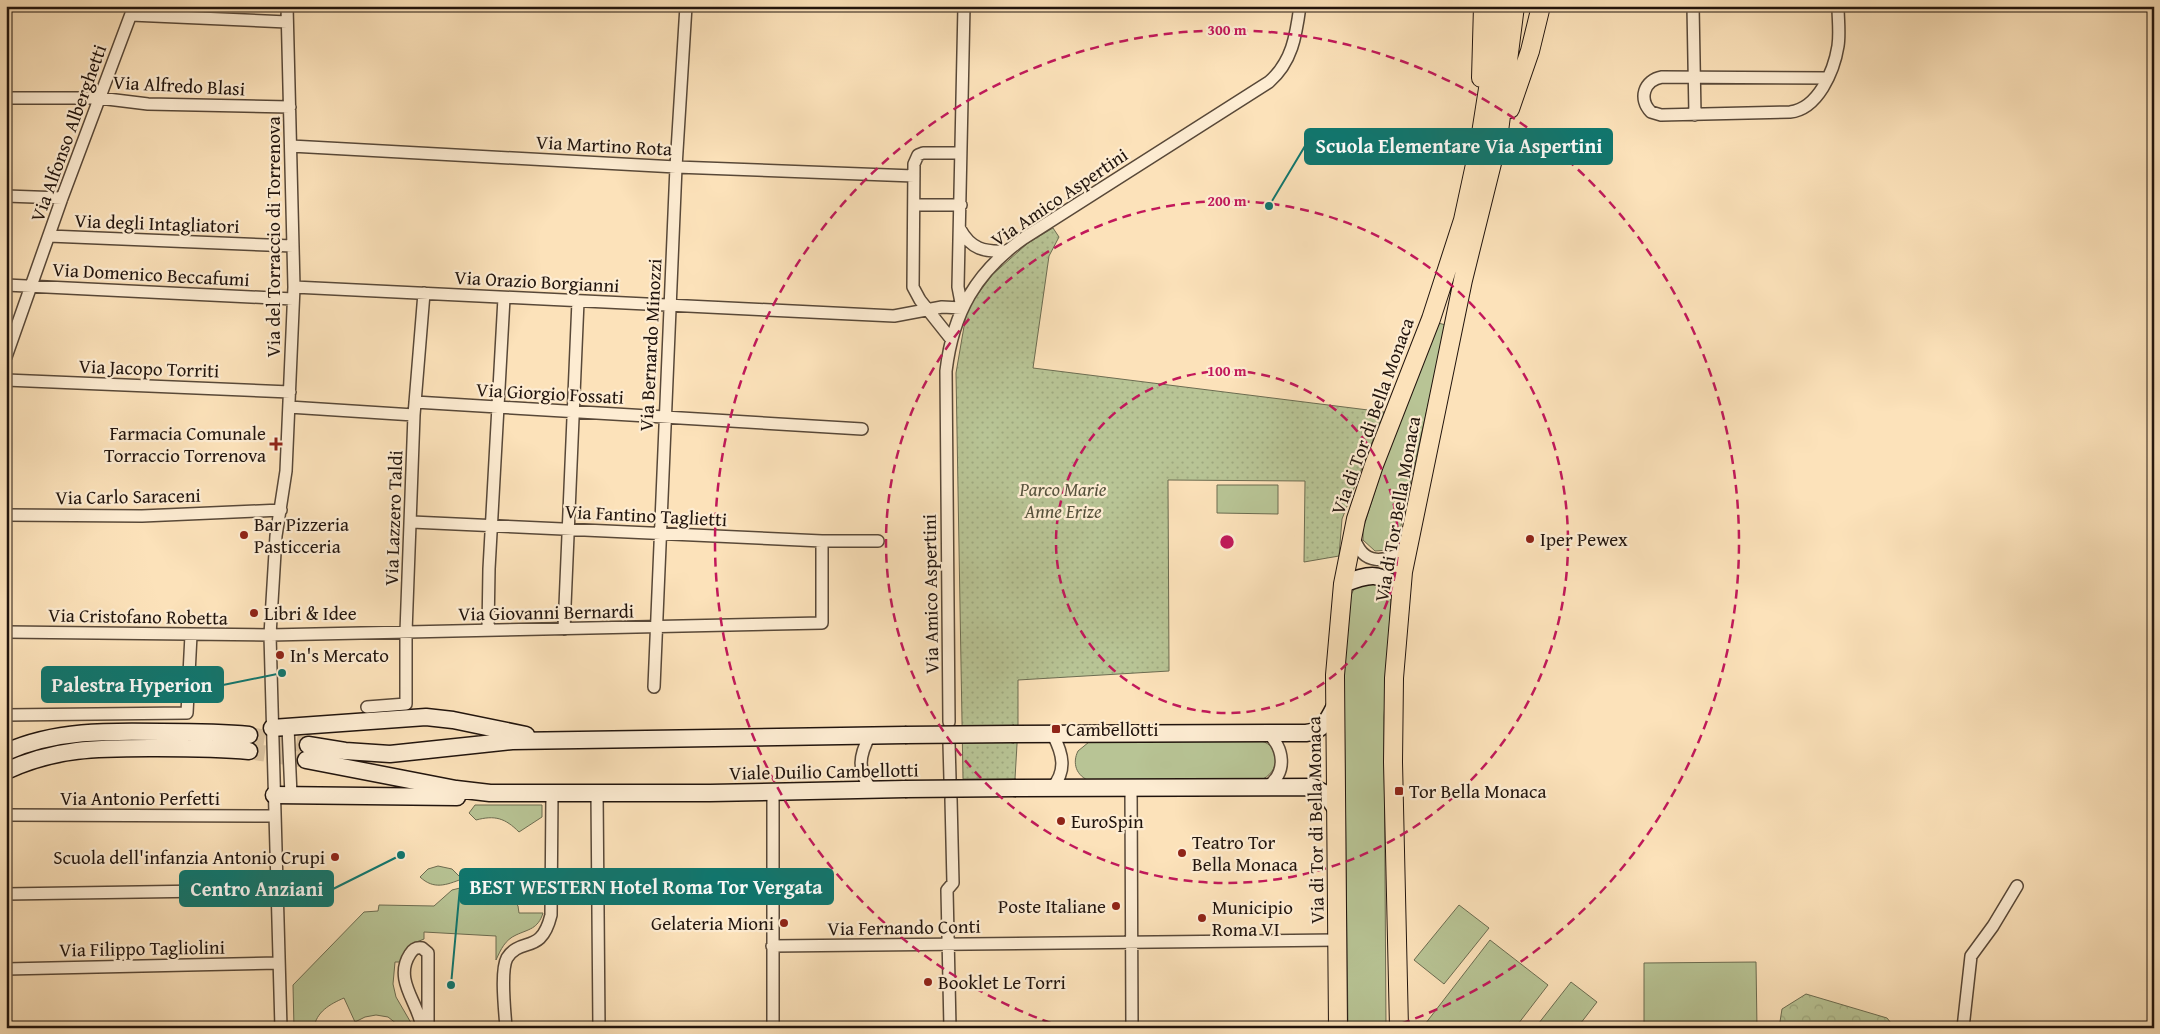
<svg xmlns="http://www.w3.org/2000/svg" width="2160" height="1034" font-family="'Gentium Book Plus',serif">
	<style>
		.green { fill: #b8c495; stroke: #6c6c51 }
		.forest { fill: url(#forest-crowns); stroke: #6c6c51 }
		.park { fill: url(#park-dots); stroke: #6c6c51 }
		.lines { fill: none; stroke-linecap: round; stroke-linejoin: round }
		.secondary-tunnel { stroke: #dbc3a0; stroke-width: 16; stroke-dasharray: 16 8; stroke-linecap: butt }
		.minor-casing { stroke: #584838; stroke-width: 14 }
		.secondary-casing { stroke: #21140d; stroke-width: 19 }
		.primary-casing { stroke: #21140d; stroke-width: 20 }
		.minor { stroke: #fdecd2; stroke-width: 11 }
		.secondary { stroke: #fdecd2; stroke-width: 16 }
		.primary { stroke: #fce2ba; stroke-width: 18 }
		.secondary-bridge-casing { stroke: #21140d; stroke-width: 19; stroke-linecap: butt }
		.secondary-bridge { stroke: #fdecd2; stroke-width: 16 }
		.ring { fill: none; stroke: #c2185b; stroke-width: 2.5; stroke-dasharray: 9 6 }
		.poi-dot { fill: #8f2418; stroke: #fdecd2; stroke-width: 2 }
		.labels { text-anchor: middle; stroke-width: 4.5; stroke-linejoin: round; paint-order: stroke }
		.street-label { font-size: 19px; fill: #21140d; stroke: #fdecd2 }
		.poi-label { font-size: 19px; fill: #21140d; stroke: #fdecd2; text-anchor: start }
		.park-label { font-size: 19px; font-style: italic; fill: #56523d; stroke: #fdecd2 }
		.centre { fill: #c2185b; stroke: #fdecd2; stroke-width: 2.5 }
		.ring-label { font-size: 15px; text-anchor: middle; font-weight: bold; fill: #c2185b; stroke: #fdecd2; stroke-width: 4.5; stroke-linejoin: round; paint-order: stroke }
		.leader { fill: none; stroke: #0f766e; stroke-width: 2 }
		.callout-dot { fill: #0f766e; stroke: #fdecd2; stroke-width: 2 }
		.callout { fill: #0f766e; stroke: #0f766e; stroke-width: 2 }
		.callout-label { font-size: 20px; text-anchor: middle; font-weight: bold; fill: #fff }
	</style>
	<defs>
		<pattern id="forest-crowns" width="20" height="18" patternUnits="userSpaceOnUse" patternTransform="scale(1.25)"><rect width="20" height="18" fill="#b8c495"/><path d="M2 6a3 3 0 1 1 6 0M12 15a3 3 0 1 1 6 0" fill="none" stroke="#9ea87f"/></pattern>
		<pattern id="park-dots" width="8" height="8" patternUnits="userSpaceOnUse" patternTransform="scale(1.25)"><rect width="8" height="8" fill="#b8c495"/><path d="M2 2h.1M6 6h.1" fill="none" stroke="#9ea87f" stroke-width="1.8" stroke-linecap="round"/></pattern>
	</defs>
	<rect width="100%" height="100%" fill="#fce2ba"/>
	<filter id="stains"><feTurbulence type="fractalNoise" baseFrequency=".004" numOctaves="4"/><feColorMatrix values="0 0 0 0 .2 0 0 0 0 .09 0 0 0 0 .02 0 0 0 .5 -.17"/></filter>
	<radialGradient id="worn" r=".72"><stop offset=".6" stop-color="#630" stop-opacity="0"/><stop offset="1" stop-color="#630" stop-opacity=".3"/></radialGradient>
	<path class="green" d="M 1438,323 L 1446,325 L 1398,539 L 1389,550 L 1375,551 L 1363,540 L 1363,529 L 1393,434 Z
		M 1217,485 L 1278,485 L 1278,514 L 1217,513 Z
		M 1370,582 L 1385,587 L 1391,601 L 1384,717 L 1386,1025 L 1385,1028 L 1348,1028 L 1344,685 C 1345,665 1343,607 1353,591 C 1357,585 1363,584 1370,582 Z
		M 1257,740 C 1280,743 1282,769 1263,779 L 1090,781 C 1076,776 1072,763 1078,751 L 1089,742 Z
		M 475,805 L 542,805 L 542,817 L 519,832 C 505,818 495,815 476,820 L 469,813 Z
		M 438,866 L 452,869 L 462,879 C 446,885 434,890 420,877 L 428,869 Z
		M 468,886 L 505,890 L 518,906 L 519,913 L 543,913 C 538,929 529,929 516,935 C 505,940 501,949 496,960 L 496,936 L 424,932 L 424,939 L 412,944 L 402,962 L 395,962 L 393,984 L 396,997 L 414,1028 L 402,1028 L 388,1017 L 376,1015 L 365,1017 L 355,1022 L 344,998 C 330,1004 316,1012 314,1028 L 294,1028 L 293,985 L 364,912 L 378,911 L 379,905 L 434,906 L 452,890 Z
		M 1459,905 L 1489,928 L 1444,984 L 1414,960 Z
		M 1490,940 L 1548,985 L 1515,1028 L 1422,1028 Z
		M 1756,962 L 1757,1028 L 1644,1028 L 1644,963 Z
		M 1571,982 L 1597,1002 L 1577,1028 L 1535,1028 Z"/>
	<path class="forest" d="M 1806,994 L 1887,1018 L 1895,1028 L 1779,1028 L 1782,1009 Z"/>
	<path class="park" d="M 1053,228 L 1059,237 L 1049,256 L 1033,368 L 1384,412 L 1342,519 L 1339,556 L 1304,562 L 1305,481 L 1168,480 L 1169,671 L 1018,680 L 1018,727 L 1015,779 L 963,779 L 956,373 L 967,309 L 992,275 L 1028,243 Z"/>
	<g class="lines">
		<path class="secondary-tunnel" d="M 249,735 L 308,745
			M 249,751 L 306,760"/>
		<g class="minor-casing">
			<path id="minor" d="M 1693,6 L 1695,115
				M 131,15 L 287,22
				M 1827,78 L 1662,77 C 1644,80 1638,99 1651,112 L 1661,115 L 1790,112 C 1818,109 1834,71 1838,46 C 1840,33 1838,19 1838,6
				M 6,98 L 99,98 L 148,104 L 290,107
				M 291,146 L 676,167 L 914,176
				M 6,196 L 62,198
				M 915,205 L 961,205
				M 960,229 C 971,249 984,252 1005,251
				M 49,236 L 293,246
				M 6,285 L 293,299
				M 294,287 L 894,316 L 942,307 L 962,308 L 958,287 L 964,6
				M 951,339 L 920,300 L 913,287 L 914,164 L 918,155 L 923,153 L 960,153
				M 6,357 L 62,198 L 134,6
				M 6,380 L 290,392
				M 415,402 L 862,429
				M 289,407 L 414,415
				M 6,515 L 142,516 L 281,510
				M 412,522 L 822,541 L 878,541
				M 1354,537 C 1363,567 1385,562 1407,550
				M 564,629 L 578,301
				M 488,630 L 489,569 L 504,298
				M 6,632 L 270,635 L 822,623 L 822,541
				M 654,687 L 676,167 L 686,6
				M 367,707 L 406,704 L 406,632 L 414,415 L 424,293
				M 6,715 L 187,713 L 191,635
				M 949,722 L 946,371 C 953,312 976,272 1024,238 L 1269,82 C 1292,62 1296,36 1300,6
				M 288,727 L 291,795
				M 870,735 C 859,756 857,770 871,789
				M 949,743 L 950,779
				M 1267,787 C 1288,772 1284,748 1267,732
				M 1052,788 C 1067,771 1063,754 1053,735
				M 1131,788 L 1132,1028
				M 773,791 L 773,1028
				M 597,793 L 599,1028
				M 6,815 L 274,816
				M 6,894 L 277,890
				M 772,946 L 1337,940
				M 6,969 L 279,963
				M 281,1028 L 270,635 L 276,536 L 286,471 L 294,287 L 287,6
				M 422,1028 C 419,1003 393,980 410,954 C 413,949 416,947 422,948 L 428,953 L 428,1028
				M 506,1028 C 505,1012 500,971 507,958 C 521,936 541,956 551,915 L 552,794
				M 950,1028 L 947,890 L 953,883 L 951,799
				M 1963,1028 L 1971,956 L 1993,926 L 2017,886"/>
		</g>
		<g class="secondary-casing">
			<path id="secondary" d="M 1343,584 C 1369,574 1381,570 1401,593
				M 272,728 L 426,717 L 453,720 L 526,735
				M 1014,734 L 1306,733 C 1323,731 1328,720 1335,706
				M 308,745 L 345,751 L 390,754 L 512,741 L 905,735
				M 6,752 C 55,730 108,731 161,732 C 191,732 220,732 249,735
				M 306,760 L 456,789 L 490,793 L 710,793 L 905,789
				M 6,771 C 57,747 102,748 157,748 C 188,748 219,748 249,751
				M 1016,788 L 1313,787 L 1326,794 L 1336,809
				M 274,795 L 457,797"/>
		</g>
		<g class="primary-casing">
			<path id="primary" d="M 1481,78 L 1483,6
				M 1510,109 L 1530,51 L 1541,6
				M 1338,1028 L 1335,675 L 1343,584 L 1356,519 L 1374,465 L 1431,319 L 1463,220 L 1479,146 L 1501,6
				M 1399,1028 L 1393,762 L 1394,678 L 1403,572 L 1463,280 L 1498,139 L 1515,6"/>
		</g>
		<use href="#minor" class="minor"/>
		<use href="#secondary" class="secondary"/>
		<use href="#primary" class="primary"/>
		<g class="secondary-bridge-casing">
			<path id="secondary-bridge" d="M 905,735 L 1014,734
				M 905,789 L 1016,788"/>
		</g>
		<use href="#secondary-bridge" class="secondary-bridge"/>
	</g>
	<g class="ring">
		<circle cx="1227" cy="542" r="171"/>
		<circle cx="1227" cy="542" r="341"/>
		<path d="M1065 1028A512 512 0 1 1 1389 1028"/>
	</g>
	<g class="poi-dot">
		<path d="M273.5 436.5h5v5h5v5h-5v5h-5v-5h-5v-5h5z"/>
		<circle cx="244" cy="535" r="5"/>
		<circle cx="1530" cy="539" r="5"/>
		<circle cx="254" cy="613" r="5"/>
		<circle cx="280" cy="655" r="5"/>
		<rect x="1051" y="724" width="10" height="10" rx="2.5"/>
		<rect x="1394" y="786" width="10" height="10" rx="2.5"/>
		<circle cx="1061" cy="821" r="5"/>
		<circle cx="1182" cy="853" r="5"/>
		<circle cx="335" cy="857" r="5"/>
		<circle cx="1116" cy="906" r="5"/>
		<circle cx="1202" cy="918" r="5"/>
		<circle cx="784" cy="923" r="5"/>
		<circle cx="928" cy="982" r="5"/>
	</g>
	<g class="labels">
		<g class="street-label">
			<text transform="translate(179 85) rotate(3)" y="7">Via Alfredo Blasi</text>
			<text transform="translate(68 133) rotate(-70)" y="7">Via Alfonso Alberghetti</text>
			<text transform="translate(604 145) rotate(3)" y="7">Via Martino Rota</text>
			<text transform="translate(1059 197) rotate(-34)" y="7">Via Amico Aspertini</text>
			<text transform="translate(157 223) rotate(2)" y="7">Via degli Intagliatori</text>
			<text transform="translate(273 237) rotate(-90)" y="7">Via del Torraccio di Torrenova</text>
			<text transform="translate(151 274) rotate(3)" y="7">Via Domenico Beccafumi</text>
			<text transform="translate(537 281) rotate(3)" y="7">Via Orazio Borgianni</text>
			<text transform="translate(650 345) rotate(-87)" y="7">Via Bernardo Minozzi</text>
			<text transform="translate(149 368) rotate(2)" y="7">Via Jacopo Torriti</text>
			<text transform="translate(550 393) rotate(3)" y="7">Via Giorgio Fossati</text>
			<text transform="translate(1372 416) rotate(-70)" y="7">Via di Tor di Bella Monaca</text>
			<text transform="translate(128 496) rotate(-1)" y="7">Via Carlo Saraceni</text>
			<text transform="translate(1397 509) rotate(-80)" y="7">Via di Tor Bella Monaca</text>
			<text transform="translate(646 515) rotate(3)" y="7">Via Fantino Taglietti</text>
			<text transform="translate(393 518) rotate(-88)" y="7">Via Lazzero Taldi</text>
			<text transform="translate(930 594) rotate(-91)" y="7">Via Amico Aspertini</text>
			<text transform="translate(546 612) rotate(-1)" y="7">Via Giovanni Bernardi</text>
			<text transform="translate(138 616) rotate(1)" y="7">Via Cristofano Robetta</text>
			<text transform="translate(824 771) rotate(-1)" y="7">Viale Duilio Cambellotti</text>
			<text x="140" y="805">Via Antonio Perfetti</text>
			<text transform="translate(1315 820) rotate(-91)" y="7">Via di Tor di Bella Monaca</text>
			<text transform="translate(904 927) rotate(-1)" y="7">Via Fernando Conti</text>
			<text transform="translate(142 948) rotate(-1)" y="7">Via Filippo Tagliolini</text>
		</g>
		<g class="poi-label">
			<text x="266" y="440" text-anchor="end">Farmacia Comunale<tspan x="266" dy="22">Torraccio Torrenova</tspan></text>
			<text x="254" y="531">Bar Pizzeria<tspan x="254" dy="22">Pasticceria</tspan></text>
			<text x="1540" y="546">Iper Pewex</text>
			<text x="264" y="620">Libri &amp; Idee</text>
			<text x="290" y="662">In's Mercato</text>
			<text x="1066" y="736">Cambellotti</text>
			<text x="1409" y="798">Tor Bella Monaca</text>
			<text x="1071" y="828">EuroSpin</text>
			<text x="1192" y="849">Teatro Tor<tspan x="1192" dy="22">Bella Monaca</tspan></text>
			<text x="325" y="864" text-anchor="end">Scuola dell'infanzia Antonio Crupi</text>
			<text x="1106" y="913" text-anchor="end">Poste Italiane</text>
			<text x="1212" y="914">Municipio<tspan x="1212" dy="22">Roma VI</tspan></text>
			<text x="774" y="930" text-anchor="end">Gelateria Mioni</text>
			<text x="938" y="989">Booklet Le Torri</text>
		</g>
		<g class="park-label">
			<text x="1063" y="496">Parco Marie<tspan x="1063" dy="22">Anne Erize</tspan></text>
		</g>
	</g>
	<circle cx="1227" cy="542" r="8" class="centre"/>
	<g class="ring-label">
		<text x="1227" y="35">300 m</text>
		<text x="1227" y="206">200 m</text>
		<text x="1227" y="376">100 m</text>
	</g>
	<path class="leader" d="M1269 206L1305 146M282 673L223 685M451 985L460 887M401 855L333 889"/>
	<g class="callout-dot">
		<circle cx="1269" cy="206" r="5"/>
		<circle cx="282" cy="673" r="5"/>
		<circle cx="451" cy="985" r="5"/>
		<circle cx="401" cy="855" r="5"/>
	</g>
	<g class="callout">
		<rect x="1305" y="129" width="307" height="35" rx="5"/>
		<rect x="42" y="667" width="181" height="35" rx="5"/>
		<rect x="460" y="869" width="373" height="35" rx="5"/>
		<rect x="180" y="871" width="153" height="35" rx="5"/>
	</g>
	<g class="callout-label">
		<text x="1459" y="153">Scuola Elementare Via Aspertini</text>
		<text x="132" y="692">Palestra Hyperion</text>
		<text x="646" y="894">BEST WESTERN Hotel Roma Tor Vergata</text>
		<text x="257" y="896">Centro Anziani</text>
	</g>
	<rect width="2160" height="1034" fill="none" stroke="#fce2ba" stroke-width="25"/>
	<rect x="8" y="8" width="2145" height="1019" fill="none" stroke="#21140d" stroke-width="2.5"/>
	<rect x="12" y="12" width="2135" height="1009" fill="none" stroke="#21140d"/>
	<rect width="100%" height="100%" filter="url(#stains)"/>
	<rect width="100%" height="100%" fill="url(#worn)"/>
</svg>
